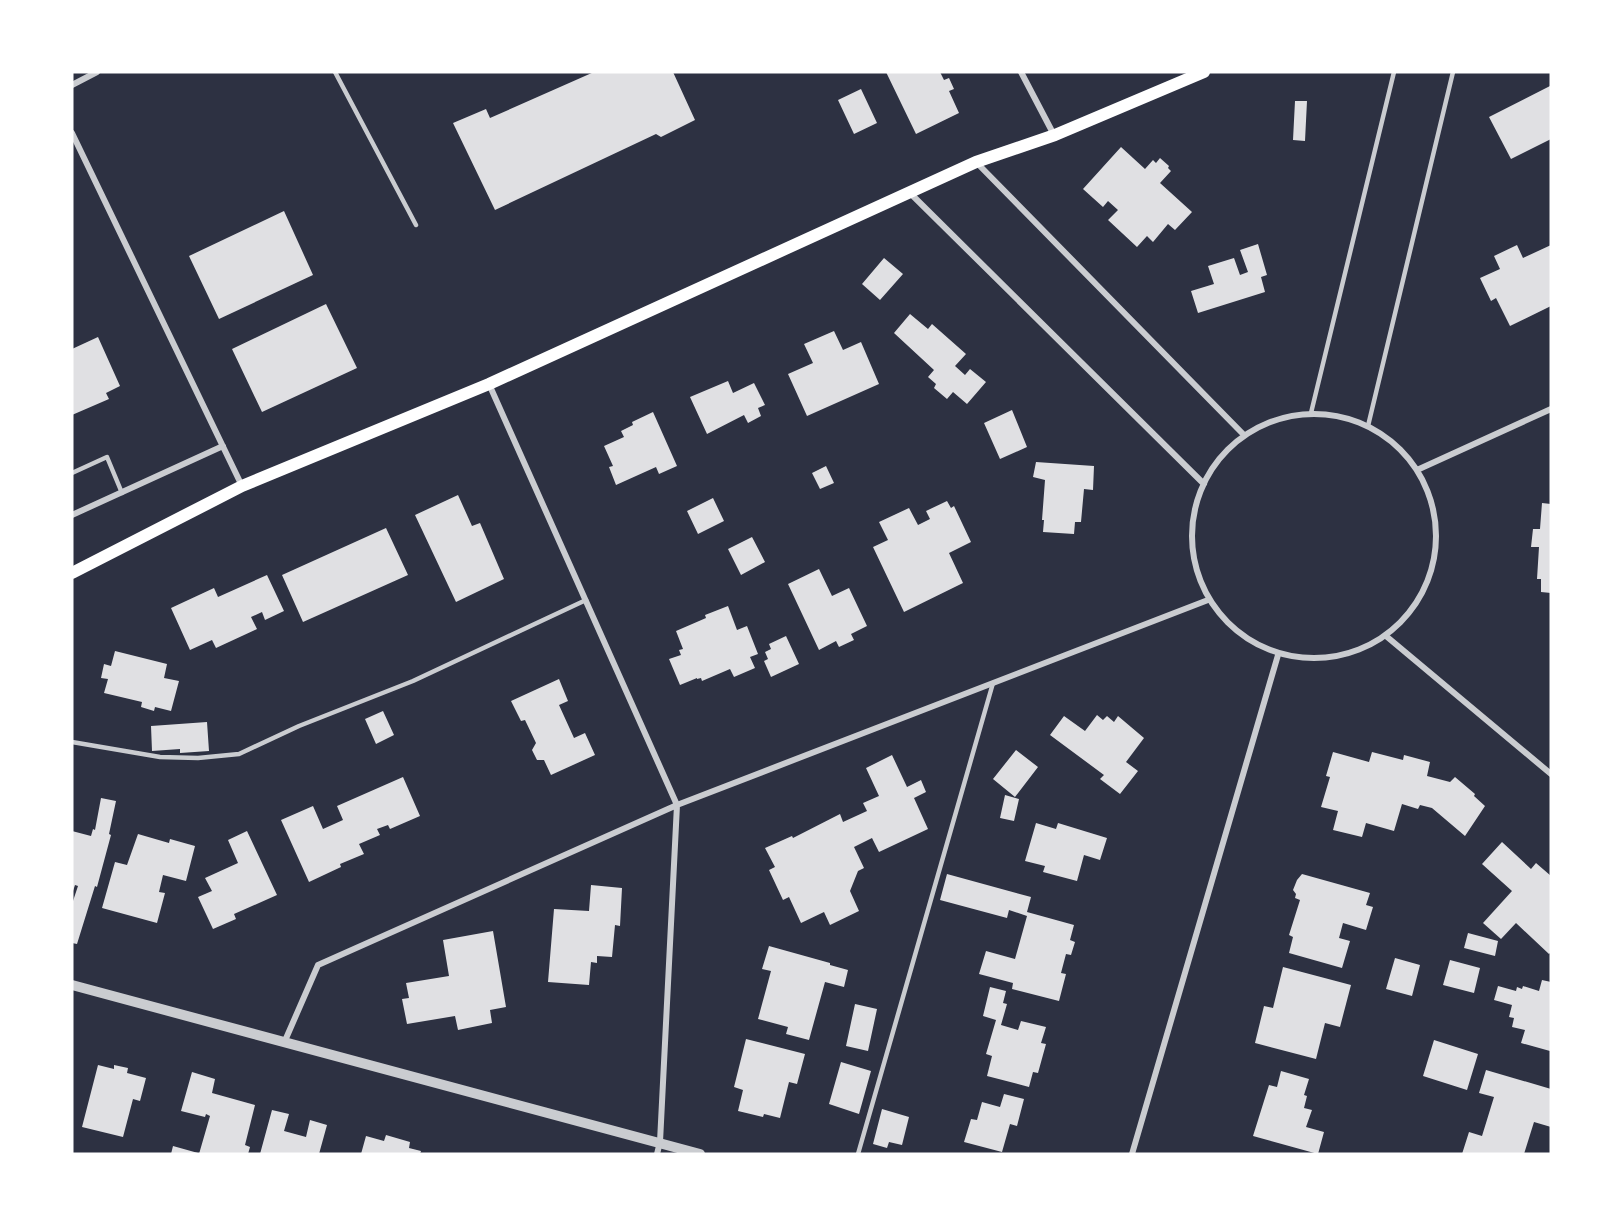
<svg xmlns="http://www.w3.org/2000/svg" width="1623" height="1226" font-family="Signika,sans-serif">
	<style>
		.building { fill: #e0e0e3 }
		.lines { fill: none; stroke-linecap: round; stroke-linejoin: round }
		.service { stroke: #caccd0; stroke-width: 4.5 }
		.minor { stroke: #caccd0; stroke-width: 6 }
		.tertiary { stroke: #caccd0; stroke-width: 10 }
		.secondary { stroke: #fff; stroke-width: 12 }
	</style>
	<rect width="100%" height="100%" fill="#2d3142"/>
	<path class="building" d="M 594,72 L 673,72 L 695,120 L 661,137 L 656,134 L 495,210 L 453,123 L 486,109 L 490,118 Z
		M 886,72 L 940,72 L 944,80 L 949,78 L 954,89 L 949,91 L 959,113 L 916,134 Z
		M 1550,86 L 1551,139 L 1511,159 L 1489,117 Z
		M 861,89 L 877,123 L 854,134 L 838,100 Z
		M 1295,101 L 1307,101 L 1305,141 L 1293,140 Z
		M 1121,147 L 1145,169 L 1153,160 L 1156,163 L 1160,158 L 1169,166 L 1168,168 L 1171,171 L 1160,183 L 1192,212 L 1175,230 L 1168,224 L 1153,242 L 1147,236 L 1137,247 L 1108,220 L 1118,210 L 1108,201 L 1103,207 L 1083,189 Z
		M 284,211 L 313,275 L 219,319 L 189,256 Z
		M 1258,244 L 1267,275 L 1261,277 L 1265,292 L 1198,313 L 1191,291 L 1214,284 L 1208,266 L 1234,258 L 1240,275 L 1248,272 L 1240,250 Z
		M 1517,245 L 1523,258 L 1551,245 L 1551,306 L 1510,326 L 1496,298 L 1491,301 L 1480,278 L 1500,269 L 1494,256 Z
		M 884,258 L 903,274 L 880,300 L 862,284 Z
		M 326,304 L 357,368 L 262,412 L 232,349 Z
		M 910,314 L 928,329 L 932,324 L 966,354 L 955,366 L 965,375 L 970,369 L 986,382 L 967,404 L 953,392 L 947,399 L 934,388 L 936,384 L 928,377 L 934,370 L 894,333 Z
		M 834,331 L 843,350 L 861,342 L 879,384 L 807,416 L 788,374 L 813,363 L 804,344 Z
		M 98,337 L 120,386 L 106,393 L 109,399 L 72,415 L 72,349 Z
		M 728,381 L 733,393 L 754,383 L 765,405 L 758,408 L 761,416 L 748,423 L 744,415 L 707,434 L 690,397 Z
		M 1012,410 L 1027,447 L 1000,459 L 984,423 Z
		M 653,412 L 677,466 L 659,474 L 656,467 L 616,485 L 609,467 L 613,466 L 604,446 L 624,437 L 621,431 L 633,425 L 632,422 Z
		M 1036,462 L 1094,466 L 1093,490 L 1084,489 L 1081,522 L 1075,522 L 1074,534 L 1043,532 L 1044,520 L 1042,520 L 1045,480 L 1033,477 Z
		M 826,466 L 834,483 L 820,489 L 812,473 Z
		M 458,495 L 472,526 L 480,523 L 504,579 L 456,602 L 415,515 Z
		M 713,498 L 724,521 L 698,534 L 687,511 Z
		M 947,501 L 951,508 L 954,506 L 971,542 L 949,553 L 963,583 L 904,612 L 873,547 L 888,540 L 879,522 L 909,508 L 918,525 L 930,519 L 926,511 Z
		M 1542,503 L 1551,504 L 1551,593 L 1541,592 L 1541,579 L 1537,579 L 1539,547 L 1531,547 L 1533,529 L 1540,529 Z
		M 386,528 L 408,575 L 303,622 L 282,575 Z
		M 752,537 L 765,562 L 741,575 L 728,549 Z
		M 819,569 L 832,596 L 849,588 L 867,626 L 851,634 L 854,640 L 839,647 L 836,641 L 819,650 L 788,584 Z
		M 267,575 L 284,611 L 265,620 L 262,612 L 251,617 L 257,629 L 216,648 L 212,640 L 190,650 L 171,608 L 214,588 L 218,597 Z
		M 728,606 L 737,630 L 747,626 L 758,654 L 750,657 L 755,668 L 734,677 L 730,669 L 702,681 L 701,678 L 697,679 L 697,678 L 680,685 L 669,659 L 681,655 L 679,650 L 683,649 L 676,631 L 706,618 L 705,615 Z
		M 786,636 L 799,664 L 771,677 L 764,661 L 768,659 L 765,652 L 771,649 L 769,644 Z
		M 115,651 L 167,664 L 164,678 L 179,681 L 171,711 L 155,707 L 154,711 L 141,707 L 142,702 L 104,693 L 108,679 L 101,678 L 104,664 L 111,666 Z
		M 559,679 L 568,701 L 559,705 L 574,738 L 585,733 L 595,755 L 551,775 L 544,760 L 537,760 L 532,750 L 536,743 L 525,720 L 521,721 L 511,701 Z
		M 383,711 L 394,735 L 376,744 L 365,719 Z
		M 1097,715 L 1103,720 L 1107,716 L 1114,722 L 1118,716 L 1144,738 L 1126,762 L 1138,771 L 1120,794 L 1100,779 L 1104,775 L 1050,735 L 1064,716 L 1085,731 Z
		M 207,722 L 209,751 L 180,753 L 180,749 L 152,751 L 151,726 Z
		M 1016,750 L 1038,767 L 1015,797 L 993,779 Z
		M 1333,752 L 1369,762 L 1372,752 L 1403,760 L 1404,755 L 1430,762 L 1427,776 L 1450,782 L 1455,777 L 1475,794 L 1474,796 L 1485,806 L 1465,836 L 1432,808 L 1420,805 L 1418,809 L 1402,804 L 1394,831 L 1366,823 L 1362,837 L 1333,830 L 1338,811 L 1321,807 L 1330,777 L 1326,776 Z
		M 892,755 L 907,787 L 921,780 L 926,792 L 914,798 L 928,829 L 879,852 L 872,838 L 854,847 L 864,868 L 858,871 L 850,891 L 859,911 L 830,925 L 824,912 L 801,923 L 789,897 L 783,900 L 769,870 L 775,867 L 765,848 L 792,836 L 793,838 L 840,814 L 843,822 L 867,811 L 863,803 L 879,796 L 866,768 Z
		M 403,777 L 420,816 L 390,829 L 388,825 L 377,829 L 380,835 L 359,844 L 364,854 L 340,864 L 341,867 L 309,882 L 281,820 L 313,806 L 323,829 L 343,820 L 337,806 Z
		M 1005,795 L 1019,799 L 1014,821 L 1000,818 Z
		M 101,798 L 116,801 L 109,834 L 111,835 L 97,887 L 95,886 L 77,944 L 72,943 L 72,904 L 78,886 L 75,885 L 72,894 L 72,831 L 91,836 L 93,829 L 95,830 Z
		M 1036,823 L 1056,829 L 1058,823 L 1107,838 L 1100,860 L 1084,855 L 1077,881 L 1043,872 L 1045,866 L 1025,861 Z
		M 247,831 L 277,895 L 234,914 L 236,919 L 213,929 L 198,897 L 212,891 L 205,878 L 238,863 L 228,840 Z
		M 138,834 L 169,843 L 170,839 L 195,846 L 186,881 L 163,875 L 159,892 L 165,893 L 157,923 L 102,908 L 115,862 L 127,865 Z
		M 1502,842 L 1531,869 L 1536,863 L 1551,876 L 1551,952 L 1549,954 L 1516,923 L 1501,939 L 1483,923 L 1512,891 L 1482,864 Z
		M 947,874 L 1031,897 L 1027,912 L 1074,925 L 1070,940 L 1075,942 L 1071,955 L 1066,954 L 1061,973 L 1066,974 L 1059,1001 L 1012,989 L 1013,983 L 979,974 L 986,951 L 1015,959 L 1027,916 L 1009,910 L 1007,918 L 940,900 Z
		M 1302,874 L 1370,893 L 1366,905 L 1373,907 L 1366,930 L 1343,923 L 1339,938 L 1350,941 L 1342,968 L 1289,953 L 1293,937 L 1289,935 L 1300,900 L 1295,898 L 1296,894 L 1293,890 L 1297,880 Z
		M 591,885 L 622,888 L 620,926 L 615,925 L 612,957 L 597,956 L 597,963 L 591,962 L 589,985 L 548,982 L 554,909 L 589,911 Z
		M 493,931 L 506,1007 L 490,1010 L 492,1023 L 458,1030 L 455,1016 L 407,1024 L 402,999 L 409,998 L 406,983 L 449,976 L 443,940 Z
		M 1468,933 L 1498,941 L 1495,956 L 1464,948 Z
		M 769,946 L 830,963 L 830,965 L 848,970 L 844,987 L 825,982 L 809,1040 L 786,1034 L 788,1027 L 758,1019 L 771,971 L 762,969 Z
		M 1395,958 L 1420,965 L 1412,996 L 1386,989 Z
		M 1450,960 L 1480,968 L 1474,993 L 1443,985 Z
		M 1283,967 L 1351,985 L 1340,1027 L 1325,1023 L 1316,1059 L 1255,1043 L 1264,1006 L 1273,1008 Z
		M 1542,980 L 1551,982 L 1550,1051 L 1521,1043 L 1525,1030 L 1512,1027 L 1514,1018 L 1509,1017 L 1512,1005 L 1494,1000 L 1498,986 L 1516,991 L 1517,987 L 1522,989 L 1523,986 L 1539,991 Z
		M 990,987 L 1006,991 L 1003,1003 L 1007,1004 L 1001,1025 L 1018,1030 L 1021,1021 L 1046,1027 L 1041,1043 L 1046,1044 L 1038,1073 L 1033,1072 L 1029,1087 L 987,1076 L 992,1056 L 986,1054 L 996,1020 L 983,1016 Z
		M 855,1004 L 877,1009 L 868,1051 L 846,1046 Z
		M 746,1039 L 805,1054 L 797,1084 L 789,1082 L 780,1118 L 764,1114 L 763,1117 L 738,1111 L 743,1090 L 734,1087 Z
		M 1434,1040 L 1478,1054 L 1467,1090 L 1423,1076 Z
		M 841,1062 L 871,1071 L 859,1114 L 829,1104 Z
		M 98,1065 L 114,1069 L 114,1065 L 128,1068 L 127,1073 L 146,1078 L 140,1101 L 133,1099 L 123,1137 L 82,1127 Z
		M 1486,1070 L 1551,1089 L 1551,1127 L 1534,1122 L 1524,1154 L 1462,1154 L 1469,1132 L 1482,1136 L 1494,1097 L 1479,1093 Z
		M 1281,1071 L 1309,1079 L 1304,1095 L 1307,1096 L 1304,1108 L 1312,1110 L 1306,1127 L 1324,1132 L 1318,1154 L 1253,1136 L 1269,1085 L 1277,1087 Z
		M 192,1072 L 215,1079 L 212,1093 L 255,1105 L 245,1145 L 250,1147 L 248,1154 L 199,1154 L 210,1116 L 206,1114 L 205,1117 L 181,1111 Z
		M 1004,1094 L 1024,1099 L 1017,1126 L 1010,1124 L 1002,1152 L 964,1142 L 971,1119 L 977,1120 L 982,1102 L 1000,1107 Z
		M 882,1109 L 909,1117 L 902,1145 L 889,1142 L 887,1148 L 873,1144 Z
		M 272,1110 L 289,1114 L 284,1131 L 306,1137 L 310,1120 L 327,1125 L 319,1154 L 260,1154 Z
		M 386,1135 L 410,1142 L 409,1148 L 421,1151 L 420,1154 L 361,1154 L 366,1136 L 384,1141 Z
		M 173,1146 L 198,1153 L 198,1154 L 171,1154 Z"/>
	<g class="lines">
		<path class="service" d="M 335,72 L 416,225
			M 1311,413 L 1394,72
			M 1368,426 L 1453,72
			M 72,473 L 107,457 L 122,493
			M 72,742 L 160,757 L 198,758 L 239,754 L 299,726 L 413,681 L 586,600
			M 858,1154 L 993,683"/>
		<path class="minor" d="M 1021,72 L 1054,135
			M 72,85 L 97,72
			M 72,133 L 242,486
			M 976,162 L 1244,435
			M 910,193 L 1204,484
			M 489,384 L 677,805 L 660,1142 L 657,1154
			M1192 536a122 122 0 1 1 244 0a122 122 0 1 1-244 0Z
			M 1417,470 L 1551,409
			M 72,515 L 223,446
			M 1386,636 L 1551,774
			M 284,1043 L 318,965 L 677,805 L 1208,600
			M 1132,1154 L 1278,655"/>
		<path class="tertiary" d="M 72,985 L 700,1154"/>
		<path class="secondary" d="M 72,573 L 242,486 L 489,384 L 976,162 L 1055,135 L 1204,72"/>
	</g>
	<rect width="1623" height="1226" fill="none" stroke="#ffffff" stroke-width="147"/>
</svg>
